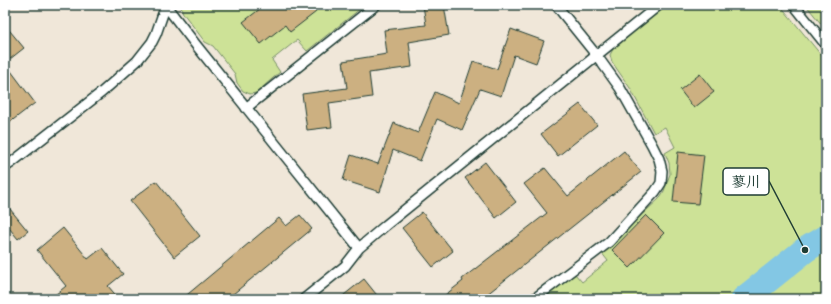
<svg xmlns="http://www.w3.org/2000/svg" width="831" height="304" font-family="'Playpen Sans','Klee One',sans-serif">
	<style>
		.green { fill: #cde297; stroke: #769066 }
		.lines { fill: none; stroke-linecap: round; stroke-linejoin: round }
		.river { stroke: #83c7e4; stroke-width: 26 }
		.building { fill: #ccb081; stroke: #1f3d34 }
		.service-casing { stroke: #1f3d34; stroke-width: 12 }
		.service { stroke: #fff; stroke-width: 9 }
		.leader { fill: none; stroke: #1f3d34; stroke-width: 1.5 }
		.callout-dot { fill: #1f3d34; stroke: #fff; stroke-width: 1.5 }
		.callout { fill: #fff; stroke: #1f3d34; stroke-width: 1.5 }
		.callout-label { font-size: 15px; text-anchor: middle; font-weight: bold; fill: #1f3d34 }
	</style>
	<rect width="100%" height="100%" fill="#f0e7d9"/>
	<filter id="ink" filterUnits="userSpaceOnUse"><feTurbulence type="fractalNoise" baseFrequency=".025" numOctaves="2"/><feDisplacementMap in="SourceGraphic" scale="8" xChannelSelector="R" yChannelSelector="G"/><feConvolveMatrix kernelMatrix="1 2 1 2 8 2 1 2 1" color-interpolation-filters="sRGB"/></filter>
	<g filter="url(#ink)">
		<path class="green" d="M 180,5 L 365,5 L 307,51 L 297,40 L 272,60 L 280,72 L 256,93 L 250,94 L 243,91 L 237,83 L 235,74 L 213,46 L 205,42 L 183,13 Z
			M 667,5 L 780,5 L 826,61 L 826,299 L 550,299 L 547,295 L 575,274 L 582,282 L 608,261 L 601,252 L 659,199 L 664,191 L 670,174 L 669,163 L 665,153 L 675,147 L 665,127 L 654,133 L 630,88 L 612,62 L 610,55 L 615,45 Z
			M 806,5 L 826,5 L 826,30 Z"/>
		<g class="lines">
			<path class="river" d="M 744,299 L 805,250 L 826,237"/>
		</g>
		<path class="building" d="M 265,5 L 310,5 L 316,12 L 290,32 L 285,25 L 261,44 L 243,22 Z
			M 423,5 L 444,5 L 449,35 L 409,42 L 412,67 L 369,73 L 372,97 L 329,103 L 332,127 L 307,130 L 302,94 L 347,88 L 343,61 L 387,54 L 384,30 L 426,25 Z
			M 5,25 L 24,48 L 5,63 Z
			M 511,29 L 544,41 L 536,63 L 514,55 L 501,96 L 480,89 L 462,130 L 437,119 L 420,161 L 393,150 L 380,192 L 343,180 L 351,155 L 378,164 L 394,123 L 418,133 L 435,92 L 459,103 L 473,61 L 497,69 Z
			M 5,63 L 35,103 L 5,126 Z
			M 700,74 L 714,92 L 694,108 L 680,90 Z
			M 580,104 L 597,125 L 558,156 L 541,134 Z
			M 624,151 L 641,172 L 481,299 L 440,299 L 463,281 L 462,279 L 547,213 L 524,184 L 545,168 L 568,196 Z
			M 678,152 L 704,155 L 698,204 L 673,202 Z
			M 485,162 L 516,202 L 496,218 L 465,178 Z
			M 156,181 L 200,236 L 174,257 L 130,201 Z
			M 5,203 L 28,231 L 18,239 L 5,223 Z
			M 422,212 L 453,251 L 433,267 L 402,228 Z
			M 300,215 L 312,229 L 227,299 L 182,299 L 279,218 L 286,226 Z
			M 646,215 L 664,233 L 630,268 L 612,250 Z
			M 63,228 L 88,259 L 102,248 L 123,274 L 108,286 L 119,299 L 50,299 L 66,286 L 37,250 Z
			M 364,279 L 380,299 L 339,299 Z"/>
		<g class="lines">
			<g class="service-casing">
				<path id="service" d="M 794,5 L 826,45
					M 166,6 L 196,45 L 359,248
					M 246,108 L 376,5
					M 5,167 L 11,163 L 102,92 L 137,61 L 152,42 L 156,34 L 166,5
					M 304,299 L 345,266 L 359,248 L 386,225 L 659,5
					M 534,299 L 609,242 L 655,192 L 661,183 L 662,171 L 659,159 L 652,145 L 620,88 L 597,56 L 556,5"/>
			</g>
			<use href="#service" class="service"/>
		</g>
	</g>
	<path class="leader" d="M805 250L769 181"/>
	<circle class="callout-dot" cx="805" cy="250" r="4"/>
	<rect class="callout" x="723" y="168" width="46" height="27" rx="4"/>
	<g class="callout-label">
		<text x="746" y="187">蓼川</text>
	</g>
	<rect width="831" height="304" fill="none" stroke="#fff" stroke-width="20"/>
	<rect x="10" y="10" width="811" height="284" fill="none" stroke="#1f3d34" stroke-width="1.5" filter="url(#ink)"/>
</svg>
